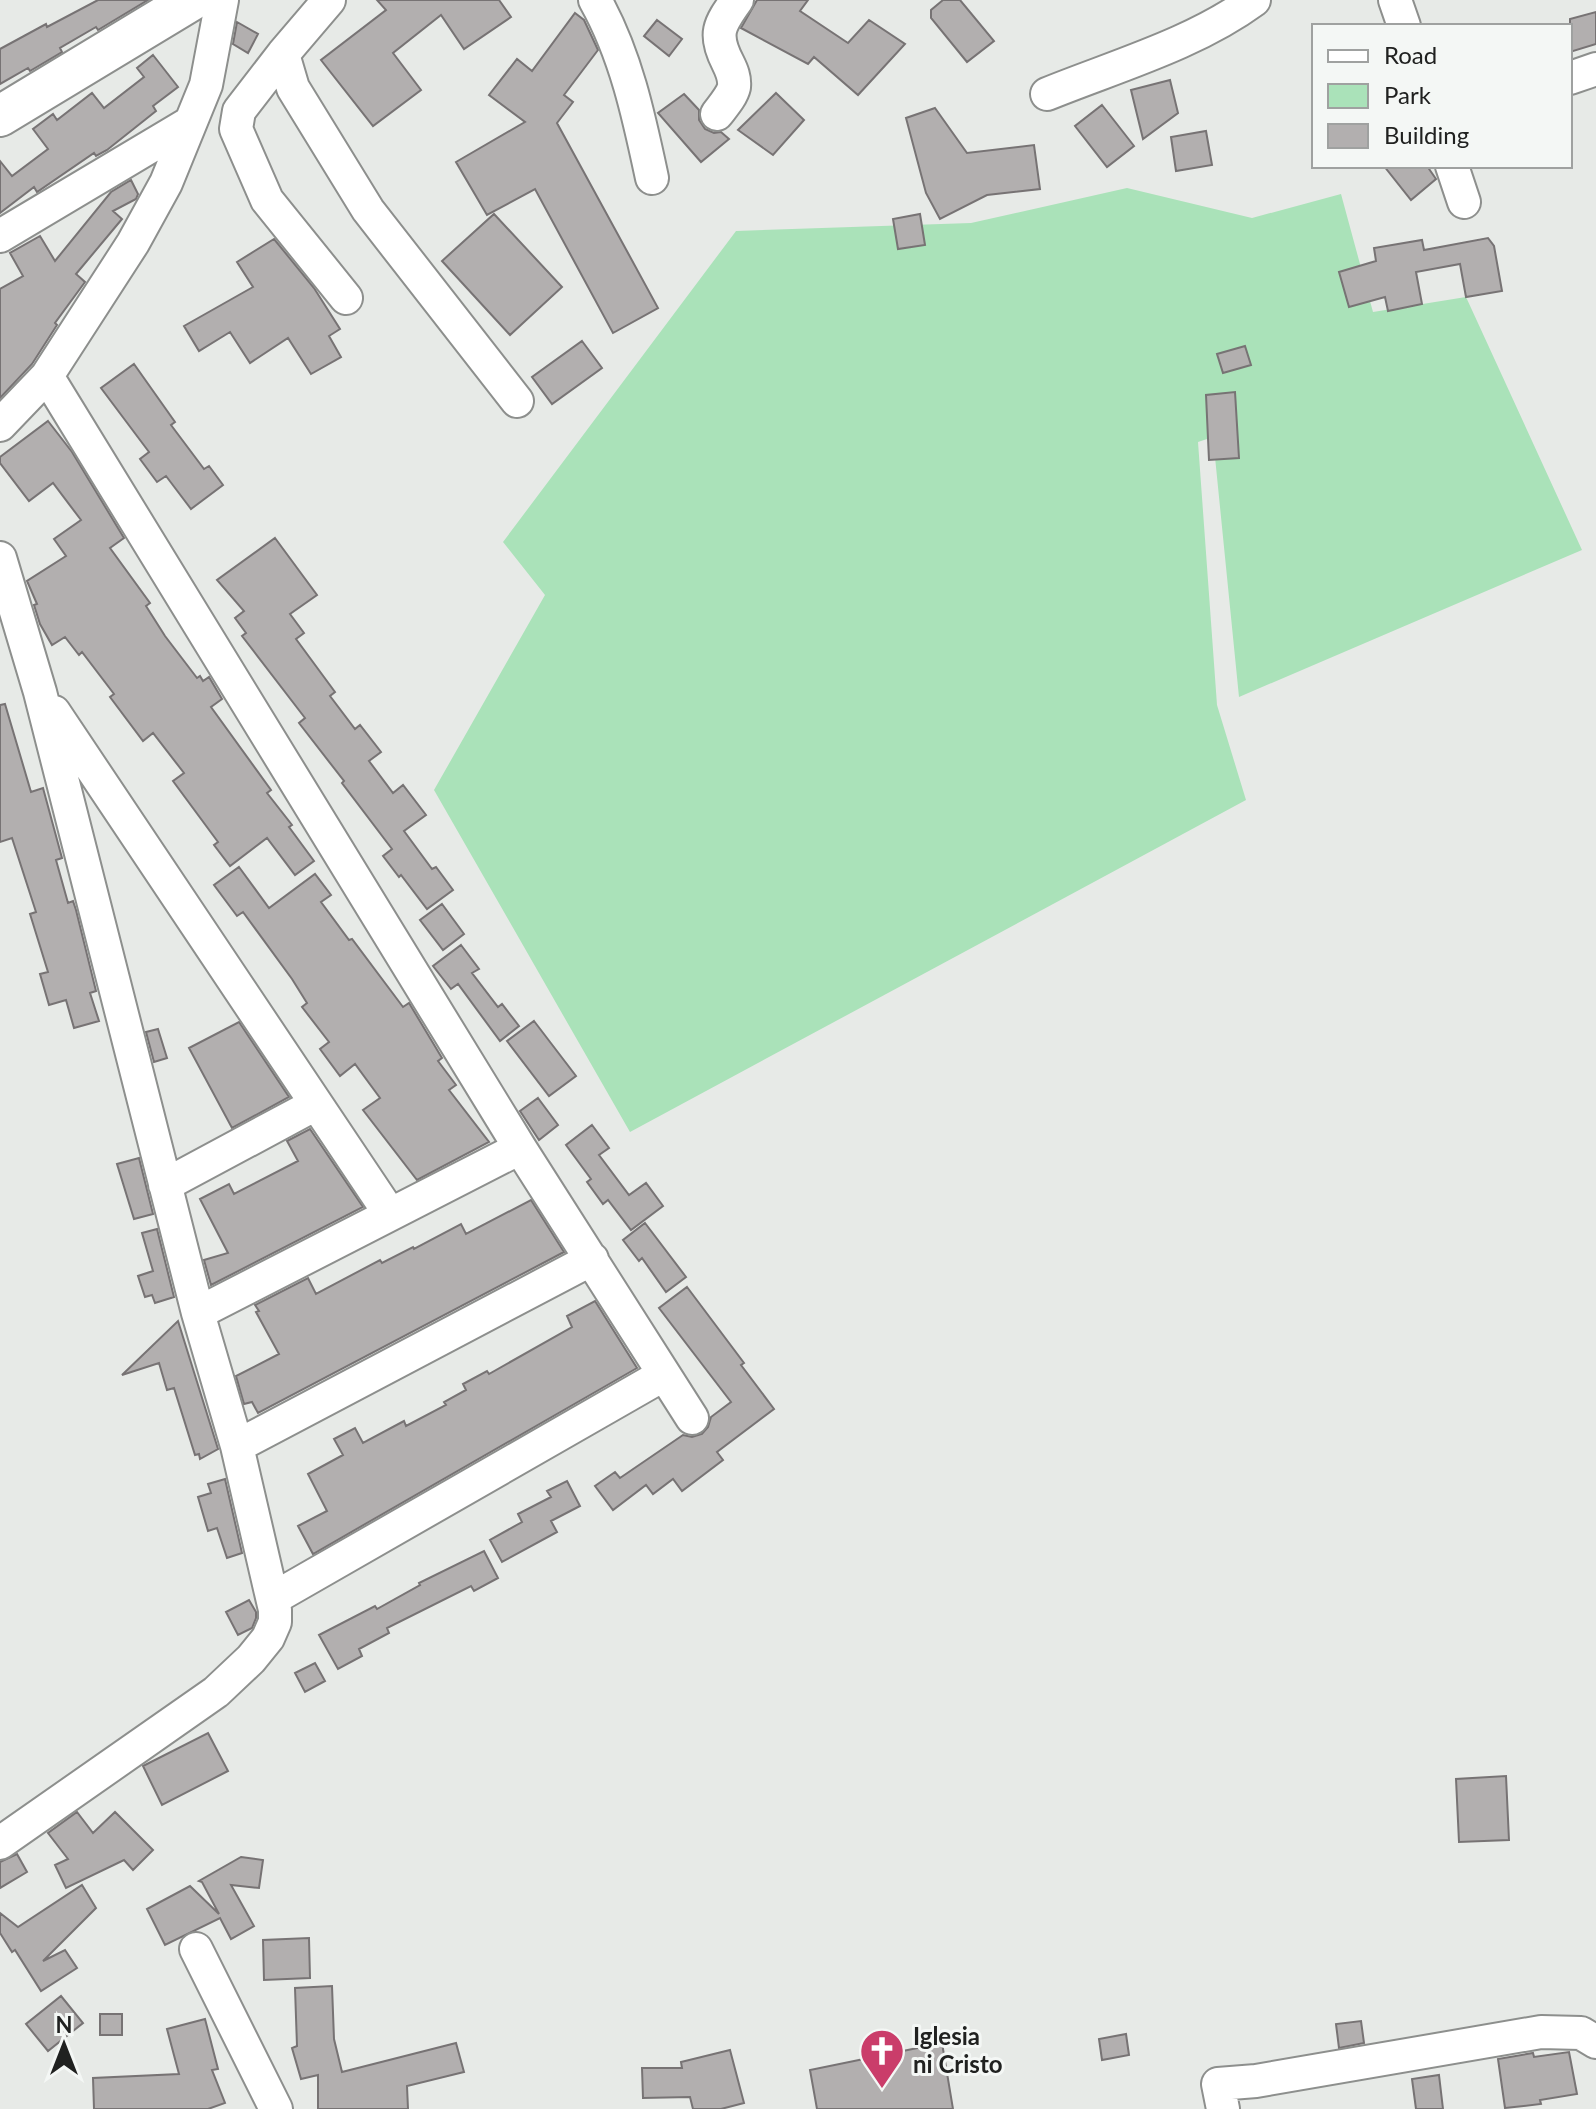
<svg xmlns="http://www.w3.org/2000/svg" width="1596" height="2109" font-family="Lato,sans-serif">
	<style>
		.green { fill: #aae2b9 }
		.building { fill: #b2afaf; stroke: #777374; stroke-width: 2 }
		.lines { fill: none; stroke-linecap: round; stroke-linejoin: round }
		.minor-casing { stroke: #8d8f8d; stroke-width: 36 }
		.major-casing { stroke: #8d8f8d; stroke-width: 44 }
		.minor { stroke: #fff; stroke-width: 32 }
		.major { stroke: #fff; stroke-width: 40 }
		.labels { text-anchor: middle; stroke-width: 6; stroke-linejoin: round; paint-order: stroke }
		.poi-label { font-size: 24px; font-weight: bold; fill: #202120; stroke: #f4f7f5; text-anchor: start }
	</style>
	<rect width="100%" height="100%" fill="#e7eae7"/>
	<path class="green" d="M 1127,188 L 1252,218 L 1341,194 L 1373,312 L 1466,297 L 1582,550 L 1239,697 L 1213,437 L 1198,442 L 1217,705 L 1246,800 L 630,1132 L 434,790 L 545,595 L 503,542 L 736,231 L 971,223 Z"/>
	<path class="building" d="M 98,0 L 148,0 L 98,30 L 96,27 L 60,48 L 62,52 L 30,71 L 28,68 L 0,84 L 0,49 L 46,24 L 47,27 Z
		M 377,0 L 499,0 L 511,17 L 464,49 L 441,15 L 393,53 L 421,90 L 373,126 L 321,60 L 386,10 Z
		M 757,0 L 808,0 L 800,11 L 848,43 L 869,20 L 905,44 L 858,95 L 814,57 L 808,64 L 741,28 Z
		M 943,0 L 960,0 L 994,41 L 967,62 L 931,18 L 931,10 Z
		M 1596,12 L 1596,44 L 1570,52 L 1570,19 Z
		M 575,13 L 584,20 L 598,50 L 564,95 L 573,102 L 557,123 L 658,308 L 613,333 L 535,189 L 487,215 L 456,162 L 525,122 L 489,95 L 517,59 L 532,71 Z
		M 657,20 L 682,39 L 669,56 L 644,36 Z
		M 237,22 L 258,34 L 248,53 L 233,44 Z
		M 153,55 L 178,87 L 153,106 L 156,111 L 107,150 L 96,156 L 94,153 L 37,192 L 34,187 L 0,213 L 0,161 L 12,176 L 48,149 L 33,129 L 53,114 L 57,120 L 92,93 L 104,108 L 144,77 L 137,68 Z
		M 1170,80 L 1178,113 L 1143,139 L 1131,90 Z
		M 776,93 L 804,120 L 773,155 L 738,130 Z
		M 684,94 L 699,110 L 699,120 L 705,129 L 714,133 L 721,132 L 729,139 L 701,162 L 658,113 Z
		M 1102,105 L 1134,146 L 1107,167 L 1075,126 Z
		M 935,108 L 967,153 L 1034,145 L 1040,189 L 987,195 L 940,219 L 926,193 L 906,118 Z
		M 1206,131 L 1212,165 L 1176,171 L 1171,137 Z
		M 1384,166 L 1427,166 L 1436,179 L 1411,200 Z
		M 131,180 L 138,194 L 136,199 L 113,211 L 122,219 L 76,274 L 85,282 L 55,323 L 57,325 L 32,364 L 0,398 L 0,289 L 23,276 L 10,253 L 40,236 L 55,261 L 111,192 Z
		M 494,214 L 562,287 L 510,335 L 442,261 Z
		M 920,214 L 925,245 L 898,249 L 893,219 Z
		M 1488,238 L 1494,246 L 1502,291 L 1466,297 L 1460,264 L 1416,272 L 1422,304 L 1388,311 L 1385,297 L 1349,307 L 1339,272 L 1376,261 L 1374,248 L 1422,240 L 1424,250 Z
		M 274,239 L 314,288 L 340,329 L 329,336 L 341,357 L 311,374 L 288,338 L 250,363 L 230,332 L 199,351 L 184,326 L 253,287 L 237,262 Z
		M 582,341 L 602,368 L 552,404 L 532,377 Z
		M 1245,346 L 1251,365 L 1223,373 L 1217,354 Z
		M 134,364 L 175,422 L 171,425 L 204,469 L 209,466 L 223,485 L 191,509 L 166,476 L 157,482 L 140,459 L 149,452 L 101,388 Z
		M 1235,392 L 1239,458 L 1209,460 L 1206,395 Z
		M 48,421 L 72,452 L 124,538 L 110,548 L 150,603 L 146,606 L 165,636 L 197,678 L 200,676 L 203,681 L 209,677 L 222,699 L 211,707 L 271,790 L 267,793 L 292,825 L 289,827 L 314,861 L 295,875 L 267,838 L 230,866 L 214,845 L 218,842 L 173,781 L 184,773 L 153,733 L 143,741 L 110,697 L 114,694 L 82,652 L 79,655 L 65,637 L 52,645 L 40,624 L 34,605 L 37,604 L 27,581 L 66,556 L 54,539 L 81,520 L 53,483 L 29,501 L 0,463 L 0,457 Z
		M 275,538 L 317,595 L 290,614 L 304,633 L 296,639 L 335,692 L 330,696 L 355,729 L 360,725 L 381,752 L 369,761 L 393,793 L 403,785 L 426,815 L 404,831 L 432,869 L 436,867 L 453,890 L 427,909 L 401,875 L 399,877 L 383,856 L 392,849 L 342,783 L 344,781 L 299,723 L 305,718 L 242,636 L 246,633 L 235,618 L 244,611 L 217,580 Z
		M 5,704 L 31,792 L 43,788 L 62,858 L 56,860 L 68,903 L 73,901 L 76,910 L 96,991 L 90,993 L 99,1021 L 74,1028 L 66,1000 L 49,1005 L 40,974 L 48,972 L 30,914 L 36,912 L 12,838 L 0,842 L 0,705 Z
		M 239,867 L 269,908 L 315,874 L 331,895 L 321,902 L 349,940 L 352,939 L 403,1007 L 409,1003 L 442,1058 L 438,1061 L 456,1085 L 449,1090 L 489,1142 L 417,1180 L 363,1110 L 380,1098 L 355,1064 L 340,1076 L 320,1049 L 329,1042 L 302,1007 L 307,1003 L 292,979 L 243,912 L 237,916 L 214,885 Z
		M 442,904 L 464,934 L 443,950 L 420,920 Z
		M 461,945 L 479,969 L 472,973 L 498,1007 L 502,1004 L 519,1026 L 500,1041 L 458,984 L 451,989 L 433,966 Z
		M 534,1021 L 576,1076 L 549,1096 L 507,1041 Z
		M 239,1022 L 289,1097 L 232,1128 L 189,1048 Z
		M 158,1029 L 167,1058 L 154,1062 L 146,1032 Z
		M 538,1098 L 558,1125 L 539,1140 L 520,1111 Z
		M 592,1125 L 609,1148 L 599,1155 L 629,1195 L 646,1183 L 663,1206 L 631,1230 L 608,1200 L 603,1204 L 587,1182 L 591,1179 L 566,1145 Z
		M 310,1129 L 363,1207 L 211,1285 L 204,1260 L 228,1253 L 200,1199 L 229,1184 L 234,1194 L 298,1161 L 287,1141 Z
		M 139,1158 L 153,1214 L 134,1219 L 117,1164 Z
		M 531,1200 L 564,1252 L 258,1413 L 252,1402 L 244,1404 L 236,1376 L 279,1354 L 256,1312 L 259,1311 L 255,1305 L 308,1278 L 316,1294 L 380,1260 L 382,1263 L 413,1247 L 414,1249 L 461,1224 L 466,1234 Z
		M 645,1223 L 686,1277 L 666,1292 L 642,1258 L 639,1261 L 623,1240 Z
		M 157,1229 L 174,1297 L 155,1303 L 152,1295 L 145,1297 L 138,1276 L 153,1271 L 142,1233 Z
		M 687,1287 L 744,1363 L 741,1365 L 774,1409 L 717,1452 L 723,1460 L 682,1491 L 673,1479 L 653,1494 L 646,1485 L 613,1510 L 595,1486 L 615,1472 L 620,1478 L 683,1435 L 692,1437 L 702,1434 L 708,1427 L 711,1417 L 731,1402 L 659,1308 Z
		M 595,1301 L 637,1368 L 313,1554 L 298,1526 L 327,1511 L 308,1474 L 343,1455 L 334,1439 L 355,1428 L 363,1443 L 404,1421 L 406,1426 L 446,1405 L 444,1402 L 466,1390 L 463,1384 L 487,1371 L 489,1374 L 572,1327 L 567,1316 Z
		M 178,1321 L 218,1449 L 200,1459 L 199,1454 L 195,1455 L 174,1388 L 167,1390 L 159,1363 L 122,1375 Z
		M 225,1479 L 242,1553 L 227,1558 L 217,1528 L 208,1531 L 198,1497 L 211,1493 L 208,1484 Z
		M 567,1481 L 580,1506 L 551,1521 L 557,1532 L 502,1562 L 490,1540 L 522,1522 L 518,1514 L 551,1497 L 547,1491 Z
		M 484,1551 L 498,1578 L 474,1591 L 471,1586 L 387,1628 L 389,1633 L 359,1649 L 362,1656 L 338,1669 L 319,1635 L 375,1606 L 377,1609 L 420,1585 L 419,1583 Z
		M 249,1600 L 256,1612 L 256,1618 L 252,1628 L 238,1635 L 226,1612 Z
		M 315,1663 L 325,1681 L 305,1692 L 295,1673 Z
		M 208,1733 L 228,1771 L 162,1805 L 143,1766 Z
		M 1506,1776 L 1509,1840 L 1459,1842 L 1456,1779 Z
		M 77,1812 L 93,1833 L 115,1812 L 153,1850 L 133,1870 L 124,1860 L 66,1888 L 55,1865 L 68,1859 L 48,1833 Z
		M 17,1854 L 27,1872 L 0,1888 L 0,1862 Z
		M 241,1857 L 263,1860 L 259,1888 L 231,1885 L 254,1926 L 231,1939 L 220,1918 L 165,1945 L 147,1909 L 190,1886 L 219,1914 L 202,1882 L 199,1881 Z
		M 82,1885 L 96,1908 L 43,1961 L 65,1950 L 77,1968 L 41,1991 L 15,1950 L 12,1952 L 0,1933 L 0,1913 L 18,1927 Z
		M 309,1938 L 310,1978 L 264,1980 L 263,1940 Z
		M 332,1986 L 334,2039 L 342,2072 L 456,2043 L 464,2072 L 407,2086 L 408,2109 L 318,2109 L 318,2075 L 301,2079 L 292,2048 L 297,2046 L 295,1988 Z
		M 61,1996 L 83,2023 L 48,2051 L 26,2024 Z
		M 100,2014 L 122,2014 L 122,2035 L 100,2035 Z
		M 205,2019 L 218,2069 L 212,2070 L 225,2103 L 208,2109 L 94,2109 L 93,2078 L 179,2074 L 167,2029 Z
		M 1361,2021 L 1364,2043 L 1339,2048 L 1336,2024 Z
		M 1126,2034 L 1129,2055 L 1102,2060 L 1099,2039 Z
		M 942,2043 L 953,2109 L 817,2109 L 810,2070 Z
		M 730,2050 L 744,2103 L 721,2109 L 693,2109 L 690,2097 L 643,2098 L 642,2068 L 682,2068 L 681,2062 Z
		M 1569,2052 L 1577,2094 L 1540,2100 L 1541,2104 L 1505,2108 L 1498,2059 L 1533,2053 L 1534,2057 Z
		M 1439,2075 L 1443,2109 L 1416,2109 L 1412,2079 Z"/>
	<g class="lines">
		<g class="minor-casing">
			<path id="minor" d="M 595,0 C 626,55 639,117 652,178
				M 1395,0 L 1404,26
				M 283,54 L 329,0
				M 1570,78 L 1596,69
				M 1047,94 C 1116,66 1194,44 1254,0
				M 717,114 C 723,106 732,96 734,87 C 735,78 732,71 728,63 C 713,34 719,25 737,0
				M 1452,166 L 1464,202
				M 0,236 L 188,124
				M 346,298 L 267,200 L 236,129 L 239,111 L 283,54 L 293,88 L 368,210 L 517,401
				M 47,376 L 520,1148 L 692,1418
				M 0,425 L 47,376 L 133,243 L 166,183 L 206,85 L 222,0
				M 0,558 L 40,692 L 198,1313 L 237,1446 L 275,1610 L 275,1622 L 268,1638 L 251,1659 L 216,1692 L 0,1843
				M 54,712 L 390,1214
				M 165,1185 L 316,1104
				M 198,1313 L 520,1148
				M 237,1446 L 592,1259
				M 274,1598 L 663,1375
				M 196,1949 L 276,2109
				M 1223,2109 L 1218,2084 L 1256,2081 L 1541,2032 L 1581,2033 L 1596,2042"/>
		</g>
		<g class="major-casing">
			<path id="major" d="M 0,116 L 192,0"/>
		</g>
		<use href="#minor" class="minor"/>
		<use href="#major" class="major"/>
	</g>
	<defs>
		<g id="church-pin" transform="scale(2.3)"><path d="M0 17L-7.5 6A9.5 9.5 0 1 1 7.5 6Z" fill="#ca3d6a" stroke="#f4f7f5"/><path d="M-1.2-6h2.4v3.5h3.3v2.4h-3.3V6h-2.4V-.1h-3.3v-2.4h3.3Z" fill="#fff"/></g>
	</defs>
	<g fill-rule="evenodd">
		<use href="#church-pin" x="882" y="2051"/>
	</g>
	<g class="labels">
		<g class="poi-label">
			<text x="913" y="2045">Iglesia<tspan x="913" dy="28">ni Cristo</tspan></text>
		</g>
	</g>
	<rect x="1312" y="24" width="260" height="144" fill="#f4f7f5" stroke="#9fa1a0" stroke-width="2"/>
	<rect x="1328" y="50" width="40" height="12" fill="#ffffff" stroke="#9fa1a0" stroke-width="2"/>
	<text x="1384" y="64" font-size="24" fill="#202120">Road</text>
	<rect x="1328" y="84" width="40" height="24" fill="#aae2b9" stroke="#9fa1a0" stroke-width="2"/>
	<text x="1384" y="104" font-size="24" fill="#202120">Park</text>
	<rect x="1328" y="124" width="40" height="24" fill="#b2afaf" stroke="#9fa1a0" stroke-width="2"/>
	<text x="1384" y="144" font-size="24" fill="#202120">Building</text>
	<g transform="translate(64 2045)" stroke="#f4f7f5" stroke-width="6" paint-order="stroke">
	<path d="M0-6L14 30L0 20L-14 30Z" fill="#202120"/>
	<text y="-12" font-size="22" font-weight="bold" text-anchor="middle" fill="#202120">N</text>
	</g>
</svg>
